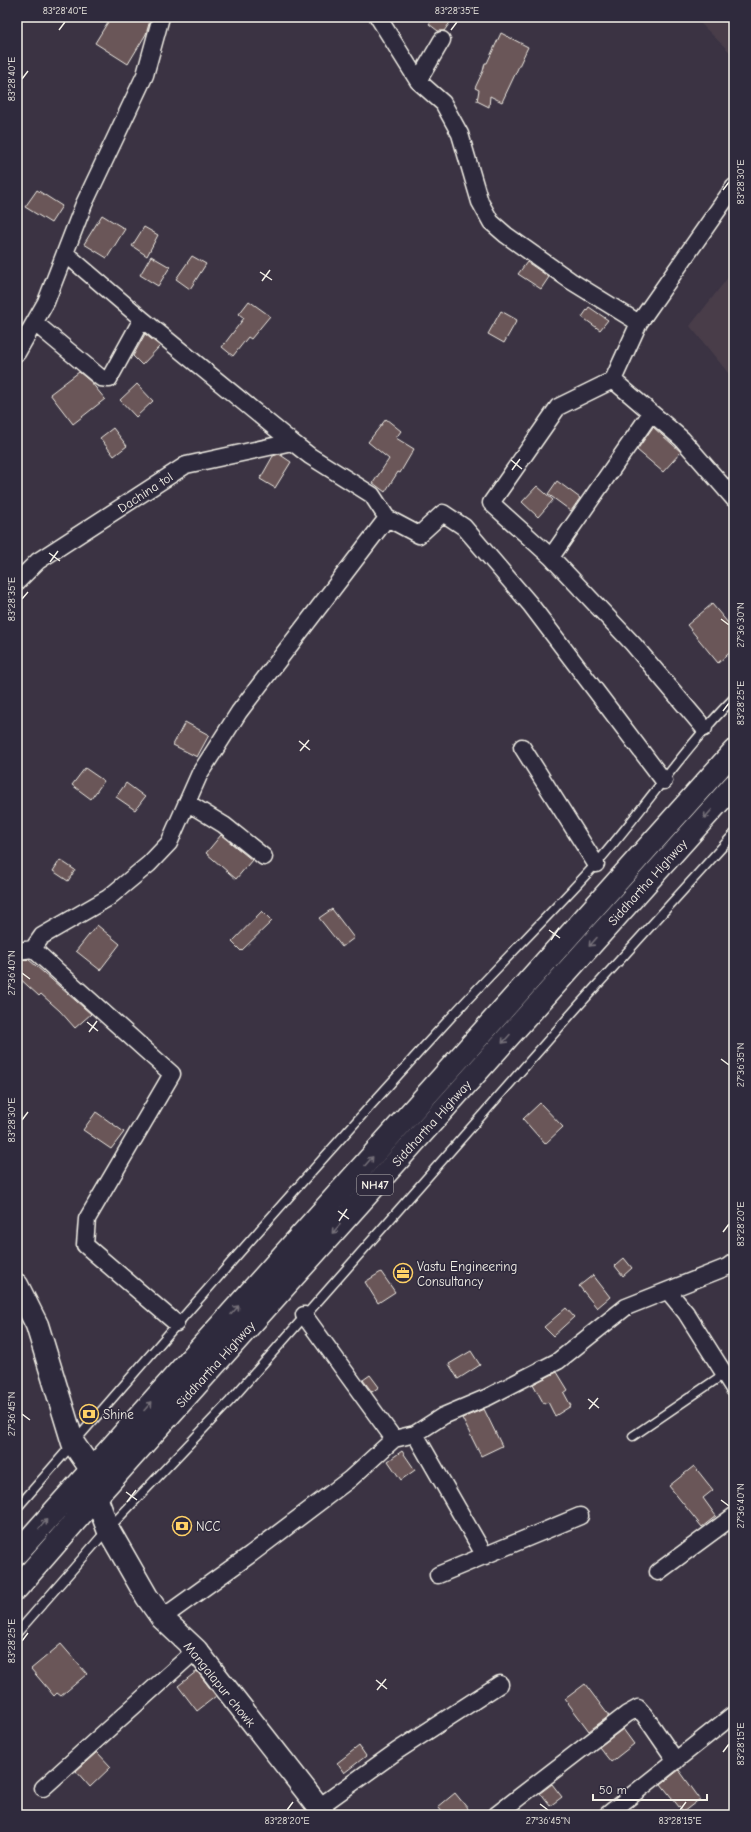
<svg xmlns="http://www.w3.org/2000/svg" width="751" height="1832" font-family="'Comic Neue',sans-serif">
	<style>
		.built { fill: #493e4a }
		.building { fill: #6b5659; stroke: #f4f1e8 }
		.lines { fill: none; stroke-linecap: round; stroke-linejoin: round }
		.lane-casing { stroke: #f4f1e8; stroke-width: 11 }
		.street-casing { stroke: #f4f1e8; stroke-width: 19 }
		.secondary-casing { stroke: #f4f1e8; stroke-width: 25 }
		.highway-casing { stroke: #f4f1e8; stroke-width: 25 }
		.lane { stroke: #2f2a3d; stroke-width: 8 }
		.street { stroke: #2f2a3d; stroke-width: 16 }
		.secondary { stroke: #2f2a3d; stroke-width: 22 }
		.highway { stroke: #2f2a3d; stroke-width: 22 }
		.oneway { stroke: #747079 }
		.ticks { fill: none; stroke: #f4f1e8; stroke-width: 1.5 }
		.labels { text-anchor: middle; stroke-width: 3; stroke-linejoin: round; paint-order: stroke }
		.shield { fill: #2f2a3d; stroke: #b9b5b5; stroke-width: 1 }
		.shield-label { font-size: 12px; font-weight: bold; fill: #f4f1e8 }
		.street-label { font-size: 13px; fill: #f4f1e8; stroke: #2f2a3d }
		.poi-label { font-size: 13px; fill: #f4f1e8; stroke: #2f2a3d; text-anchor: start }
		.neatline { fill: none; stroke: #f4f1e8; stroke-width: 1.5 }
		.ticks-label { font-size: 10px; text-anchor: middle; fill: #f4f1e8 }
	</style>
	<rect width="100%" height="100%" fill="#3b3343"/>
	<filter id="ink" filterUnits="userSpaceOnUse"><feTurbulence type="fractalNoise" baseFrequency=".025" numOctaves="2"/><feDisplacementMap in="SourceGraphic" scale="8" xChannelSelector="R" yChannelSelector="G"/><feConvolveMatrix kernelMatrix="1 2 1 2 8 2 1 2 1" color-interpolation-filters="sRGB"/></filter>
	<g filter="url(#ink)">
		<path class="built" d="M 694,17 L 734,17 L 734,56 Z
			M 734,270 L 734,380 L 690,326 Z"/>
		<path class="building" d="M 111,17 L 151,17 L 146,34 L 128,64 L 95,43 Z
			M 434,17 L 454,17 L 444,31 L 438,31 L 429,24 Z
			M 501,33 L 528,47 L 502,102 L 490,96 L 489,107 L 477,101 L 479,90 L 475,88 L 483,71 L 485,63 L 487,63 Z
			M 37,190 L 62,206 L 51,223 L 25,207 Z
			M 102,215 L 125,229 L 107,258 L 84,244 Z
			M 144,227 L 158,235 L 147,256 L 132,246 Z
			M 151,256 L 170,267 L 158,286 L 140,275 Z
			M 192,256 L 206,264 L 190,289 L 176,279 Z
			M 527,262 L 549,277 L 541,289 L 518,274 Z
			M 249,301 L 270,316 L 251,339 L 248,337 L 233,356 L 222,347 L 244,318 L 239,314 Z
			M 589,307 L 608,320 L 600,330 L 582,317 Z
			M 501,311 L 517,320 L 504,343 L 488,334 Z
			M 145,334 L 160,346 L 142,365 L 133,356 Z
			M 79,372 L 91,382 L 105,399 L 73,424 L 50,394 Z
			M 137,384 L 153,401 L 136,417 L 120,400 Z
			M 386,419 L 401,431 L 396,438 L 414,449 L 400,473 L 398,472 L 385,492 L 373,483 L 389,459 L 368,442 Z
			M 653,427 L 681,452 L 663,472 L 637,450 Z
			M 113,428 L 127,446 L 114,456 L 100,438 Z
			M 279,454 L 291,462 L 275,488 L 260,479 L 273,456 Z
			M 557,481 L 580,498 L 571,511 L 548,494 Z
			M 537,486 L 553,500 L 538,517 L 522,502 Z
			M 712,604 L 734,630 L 734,649 L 718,663 L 687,625 Z
			M 185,722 L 209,735 L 197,757 L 173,745 Z
			M 85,768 L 104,781 L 91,799 L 72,785 Z
			M 126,783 L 145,797 L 135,810 L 116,797 Z
			M 221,835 L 252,860 L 236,879 L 206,853 Z
			M 60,860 L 75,870 L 68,881 L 53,871 Z
			M 332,909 L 354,938 L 342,947 L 319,918 Z
			M 262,911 L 272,921 L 241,951 L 232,942 Z
			M 97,925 L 120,944 L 100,970 L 76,951 Z
			M 28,959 L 91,1014 L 75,1028 L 60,1011 L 41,994 L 39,996 L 17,976 L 17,964 L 21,960 Z
			M 540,1103 L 563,1127 L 545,1144 L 523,1119 Z
			M 96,1112 L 124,1132 L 111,1149 L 83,1130 Z
			M 624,1258 L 632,1268 L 623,1276 L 615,1266 Z
			M 381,1272 L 395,1292 L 378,1303 L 365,1282 Z
			M 593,1275 L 610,1297 L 597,1308 L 579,1286 Z
			M 566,1308 L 574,1317 L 553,1336 L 544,1327 Z
			M 471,1351 L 480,1365 L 458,1379 L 449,1364 Z
			M 557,1372 L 568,1390 L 564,1393 L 571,1406 L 555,1416 L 548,1402 L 544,1404 L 533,1384 Z
			M 370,1375 L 379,1387 L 372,1392 L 363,1380 Z
			M 484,1409 L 502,1446 L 481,1456 L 462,1418 Z
			M 402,1451 L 415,1470 L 401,1480 L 388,1461 Z
			M 694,1466 L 713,1490 L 703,1498 L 716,1516 L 702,1527 L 669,1486 Z
			M 61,1644 L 87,1674 L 61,1696 L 57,1693 L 54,1696 L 31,1669 Z
			M 197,1671 L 216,1696 L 197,1711 L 178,1686 Z
			M 585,1684 L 609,1716 L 589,1731 L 565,1699 Z
			M 623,1729 L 634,1744 L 611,1762 L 599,1747 Z
			M 359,1746 L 366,1756 L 344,1773 L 337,1763 Z
			M 97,1752 L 111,1767 L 90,1787 L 76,1771 Z
			M 679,1770 L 700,1799 L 683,1812 L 661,1784 Z
			M 552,1784 L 562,1797 L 550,1806 L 540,1793 Z
			M 455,1793 L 473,1815 L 445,1815 L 438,1807 Z"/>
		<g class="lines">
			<g class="lane-casing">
				<path id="lane" d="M 633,1436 L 724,1374
					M 17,1508 C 157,1347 297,1185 442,1027 C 492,972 545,920 595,865 C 643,811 683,749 734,698
					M 17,1633 L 108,1529 L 230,1401 L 580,1004 L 734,834"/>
			</g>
			<g class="street-casing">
				<path id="street" d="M 378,17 L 418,81 L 443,103 L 460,134 L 480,202 L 491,222 L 506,235 L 571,281 L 639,323
					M 418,81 L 442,40
					M 734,187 L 639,323 L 613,380 L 682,439 L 734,499
					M 66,254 L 142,319 L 292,442 L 310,456 L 372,495 L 387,518 L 419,535 L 443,513 L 464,527 L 530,604 L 664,781
					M 35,323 L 101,378 L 109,379 L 142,319
					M 17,353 L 46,302 L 84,204 L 145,75 L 161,17
					M 613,380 L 558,407 L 491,503 L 551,557 L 633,644 L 704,728
					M 551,557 L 651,413
					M 17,582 L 38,561 L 186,465 L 292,442
					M 522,747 L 596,864
					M 188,803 L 224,825 L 264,857
					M 33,949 L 172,1074 L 87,1219 L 85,1245 L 176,1323
					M 17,951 L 33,949 L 42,936 L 108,898 L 149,864 L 169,843 L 200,773 L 239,712 L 387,518
					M 668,1291 L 686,1313 L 734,1389
					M 304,1315 L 394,1439
					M 415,1434 L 485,1556
					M 658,1572 L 734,1516
					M 438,1575 L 580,1516
					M 162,1618 L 251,1554 L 350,1479 L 394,1439 L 415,1434 L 443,1416 L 488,1397 L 558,1361 L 626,1307 L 727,1267 L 734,1262
					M 43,1788 L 196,1650
					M 319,1807 L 397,1751 L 500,1684
					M 496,1815 L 627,1714 L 638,1708 L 645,1716 L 676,1761
					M 607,1815 L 734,1714"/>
			</g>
			<g class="secondary-casing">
				<path id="secondary" d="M 17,1285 L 37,1325 L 73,1443 L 91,1469 L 96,1497 L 108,1529 L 147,1597 L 162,1618 L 196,1650 L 325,1815"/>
			</g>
			<g class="highway-casing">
				<path id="highway" d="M 17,1553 L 734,751
					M 17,1588 L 96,1497 L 734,785"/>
			</g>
			<use href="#lane" class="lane"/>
			<use href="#street" class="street"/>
			<use href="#secondary" class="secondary"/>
			<use href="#highway" class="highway"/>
		</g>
		<defs><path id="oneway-shaft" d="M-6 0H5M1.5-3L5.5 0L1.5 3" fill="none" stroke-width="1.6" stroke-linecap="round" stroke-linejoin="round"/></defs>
		<g class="oneway">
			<use href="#oneway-shaft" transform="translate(708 814) rotate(132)"/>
			<use href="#oneway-shaft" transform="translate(593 942) rotate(132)"/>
			<use href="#oneway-shaft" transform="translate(506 1039) rotate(132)"/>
			<use href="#oneway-shaft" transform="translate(369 1161) rotate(-48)"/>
			<use href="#oneway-shaft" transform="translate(336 1229) rotate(132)"/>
			<use href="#oneway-shaft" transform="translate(235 1310) rotate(-48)"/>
			<use href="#oneway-shaft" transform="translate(148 1406) rotate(-48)"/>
			<use href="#oneway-shaft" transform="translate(43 1524) rotate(-49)"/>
		</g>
	</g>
	<path class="ticks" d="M 59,30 L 65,22M 451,30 L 457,22M 22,79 L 28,71M 723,190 L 729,182M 260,272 L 272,280M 262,281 L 270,270M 511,460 L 522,469M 512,470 L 520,459M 49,553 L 60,561M 50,562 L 58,551M 22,599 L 28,592M 721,619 L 729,625M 723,711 L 729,703M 299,741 L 310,750M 300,751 L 309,740M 549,930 L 560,938M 551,940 L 559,928M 22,973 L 30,979M 87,1022 L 98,1031M 89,1032 L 97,1021M 721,1059 L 729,1065M 22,1120 L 28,1112M 338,1211 L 349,1219M 339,1221 L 347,1209M 723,1232 L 729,1224M 588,1399 L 599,1408M 589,1409 L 598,1398M 22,1414 L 30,1420M 126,1492 L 137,1500M 721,1500 L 729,1506M 127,1502 L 136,1490M 22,1641 L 28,1633M 376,1680 L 387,1689M 377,1690 L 386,1679M 723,1752 L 729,1744M 540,1804 L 548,1810M 287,1810 L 293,1802M 680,1810 L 686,1802"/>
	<defs>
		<g id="office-ring" transform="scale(1)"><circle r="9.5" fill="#2f2a3d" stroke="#ffd166" stroke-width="1.5"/><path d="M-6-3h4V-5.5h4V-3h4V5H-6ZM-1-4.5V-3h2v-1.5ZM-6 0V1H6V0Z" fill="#ffd166"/></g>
		<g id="bank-ring" transform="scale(1)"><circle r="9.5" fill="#2f2a3d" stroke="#ffd166" stroke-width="1.5"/><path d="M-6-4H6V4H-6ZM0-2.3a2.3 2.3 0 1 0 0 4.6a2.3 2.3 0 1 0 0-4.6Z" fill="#ffd166"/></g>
	</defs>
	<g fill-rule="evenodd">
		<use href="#office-ring" x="403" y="1273"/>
		<use href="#bank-ring" x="89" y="1414"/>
		<use href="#bank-ring" x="182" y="1526"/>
	</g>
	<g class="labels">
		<rect class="shield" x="357" y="1175" width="36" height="20" rx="3"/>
		<g class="shield-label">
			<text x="375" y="1189">NH47</text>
		</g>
		<g class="street-label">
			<text transform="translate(145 492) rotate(-33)" y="5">Dachina tol</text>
			<text transform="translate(647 882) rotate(-48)" y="5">Siddhartha Highway</text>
			<text transform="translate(431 1123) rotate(-48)" y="5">Siddhartha Highway</text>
			<text transform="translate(215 1364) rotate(-48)" y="5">Siddhartha Highway</text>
			<text transform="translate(220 1684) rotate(51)" y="5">Mangalapur chowk</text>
		</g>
		<g class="poi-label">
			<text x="417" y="1271">Vastu Engineering<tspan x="417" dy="15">Consultancy</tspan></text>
			<text x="103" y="1419">Shine</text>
			<text x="196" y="1531">NCC</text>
		</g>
	</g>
	<rect width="751" height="1832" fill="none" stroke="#2f2a3d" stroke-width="44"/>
	<path d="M593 1794v6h114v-6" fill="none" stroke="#f4f1e8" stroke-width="2"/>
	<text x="599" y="1794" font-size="12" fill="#f4f1e8" stroke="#2f2a3d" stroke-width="3" paint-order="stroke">50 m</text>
	<rect x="22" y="22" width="707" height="1788" class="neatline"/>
	<g class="ticks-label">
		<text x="65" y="14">83°28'40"E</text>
		<text x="457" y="14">83°28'35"E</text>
		<text transform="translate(11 79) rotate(-90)" y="4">83°28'40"E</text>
		<text transform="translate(740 182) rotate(-90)" y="4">83°28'30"E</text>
		<text transform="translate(11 599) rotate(-90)" y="4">83°28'35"E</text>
		<text transform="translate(740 625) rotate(-90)" y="4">27°36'30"N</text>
		<text transform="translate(740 703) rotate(-90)" y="4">83°28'25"E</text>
		<text transform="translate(11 973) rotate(-90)" y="4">27°36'40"N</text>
		<text transform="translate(740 1065) rotate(-90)" y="4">27°36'35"N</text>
		<text transform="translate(11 1120) rotate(-90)" y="4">83°28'30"E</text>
		<text transform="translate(740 1224) rotate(-90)" y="4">83°28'20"E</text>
		<text transform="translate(11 1414) rotate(-90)" y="4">27°36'45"N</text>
		<text transform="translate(740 1506) rotate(-90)" y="4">27°36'40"N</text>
		<text transform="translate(11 1641) rotate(-90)" y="4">83°28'25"E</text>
		<text transform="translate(740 1744) rotate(-90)" y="4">83°28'15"E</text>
		<text x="287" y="1824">83°28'20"E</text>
		<text x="548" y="1824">27°36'45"N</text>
		<text x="680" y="1824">83°28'15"E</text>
	</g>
</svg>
